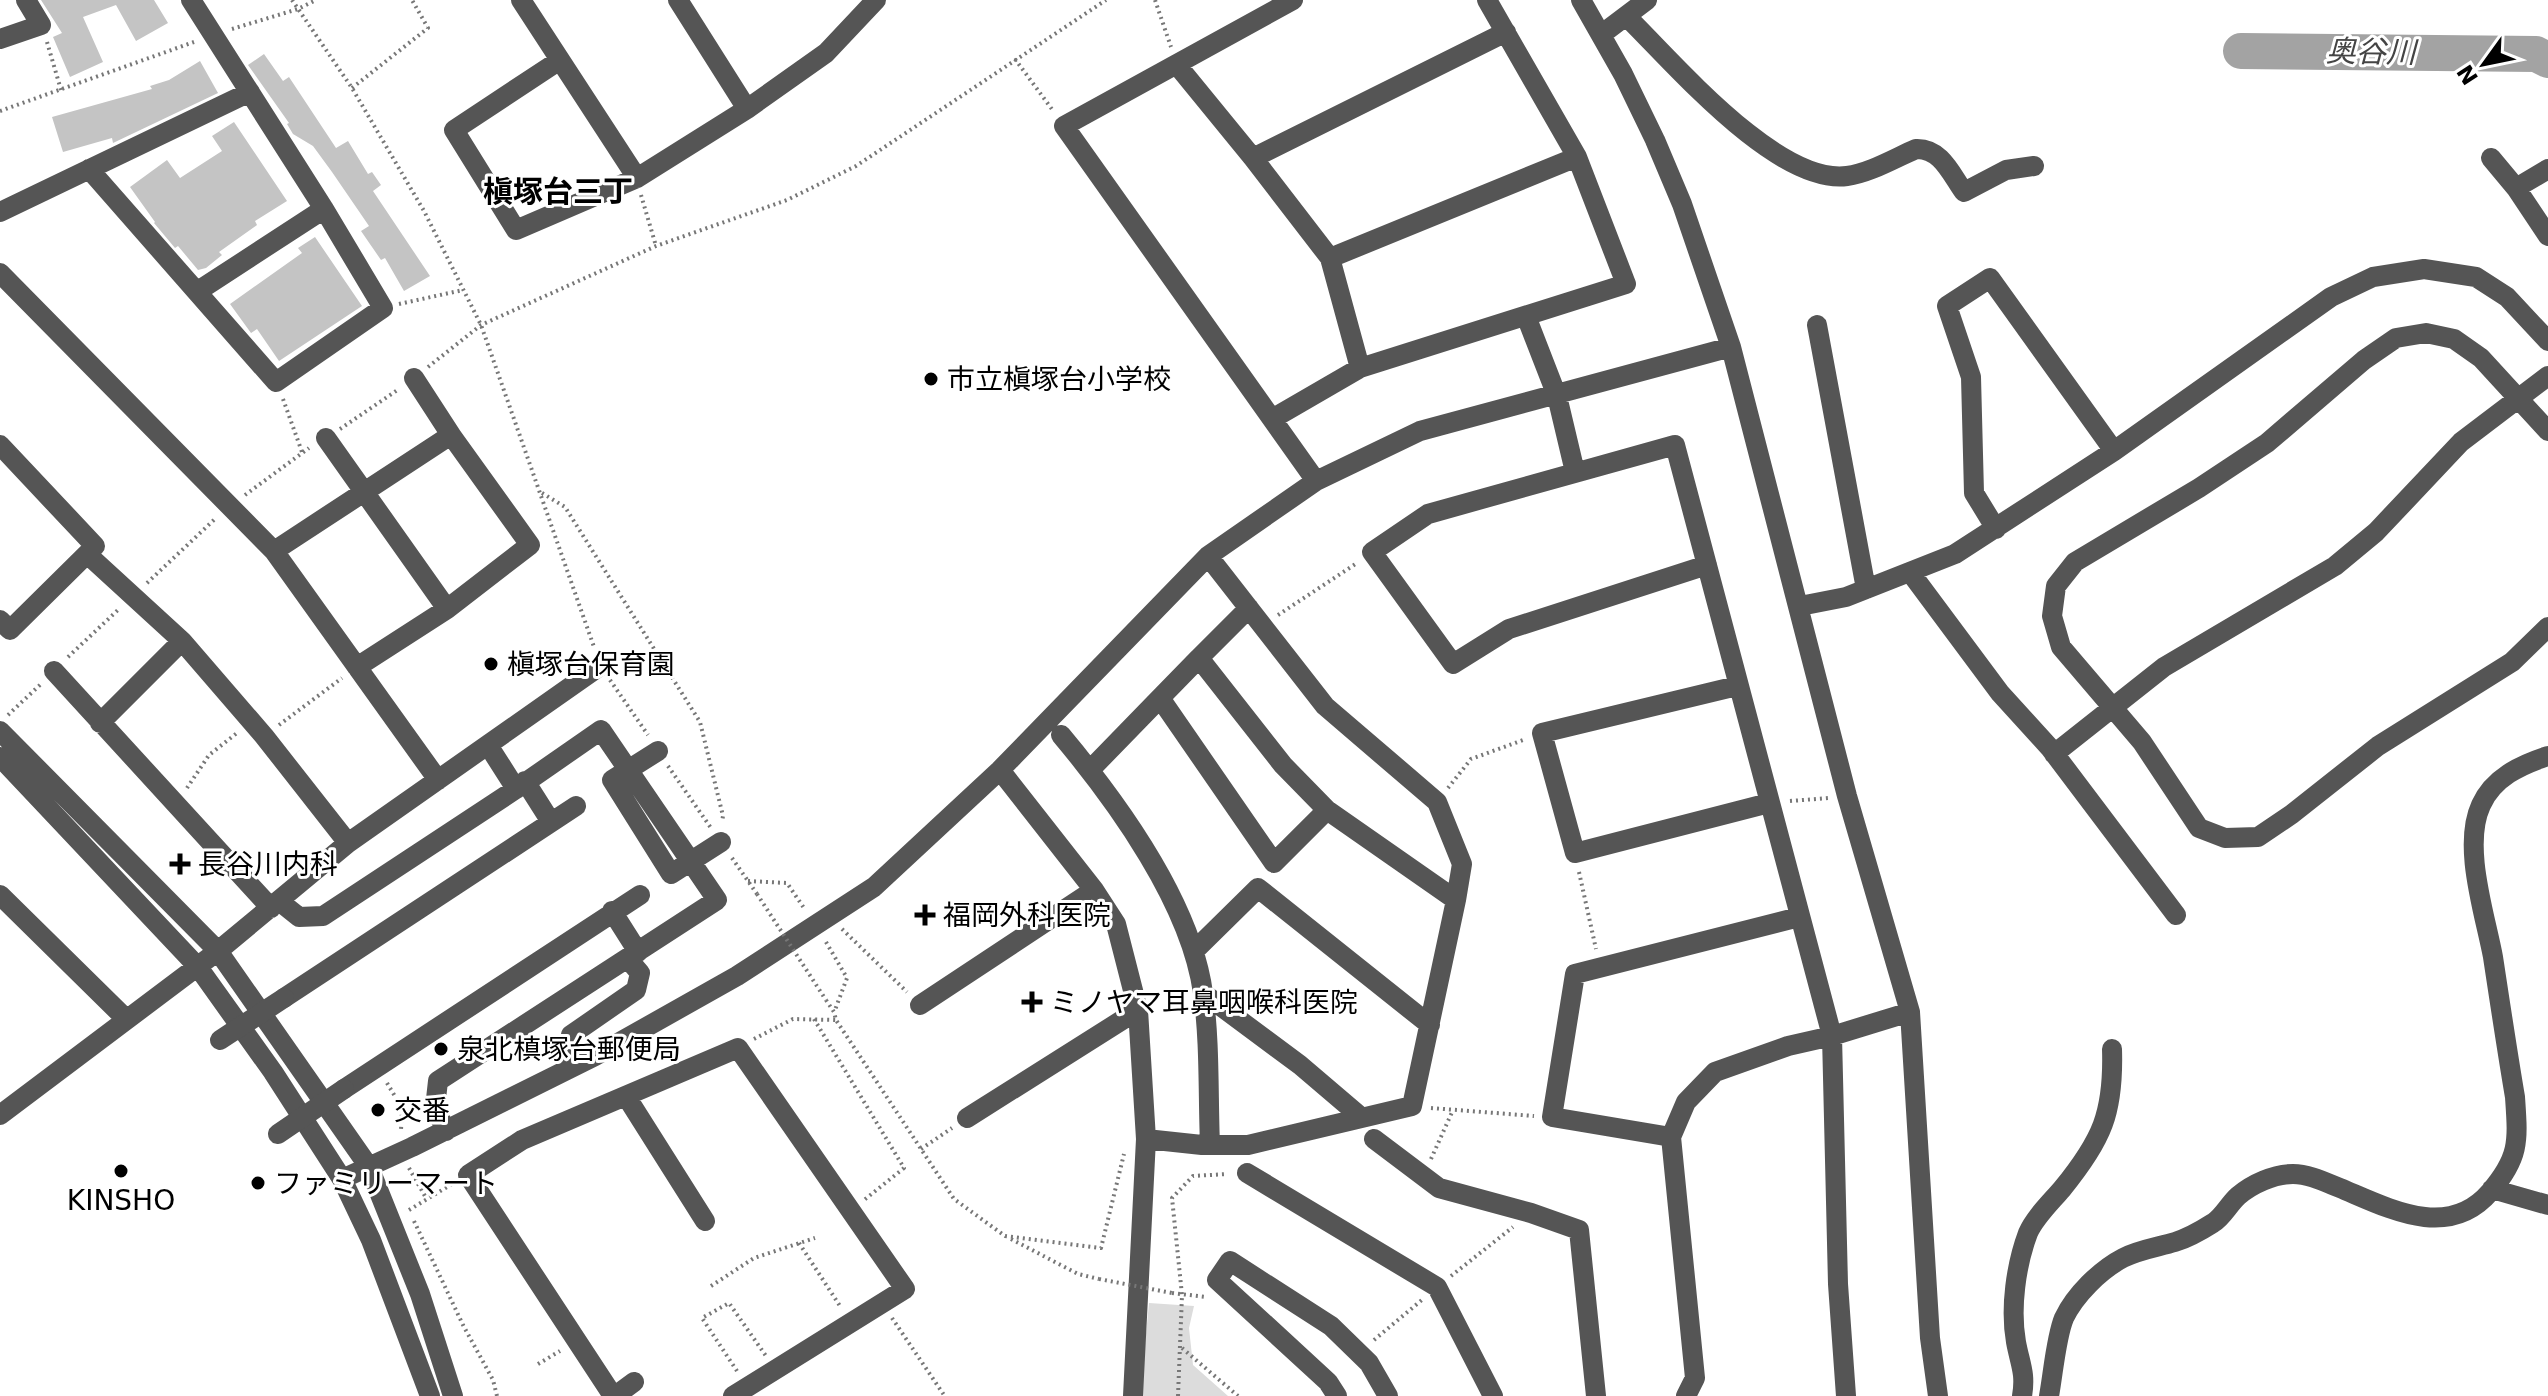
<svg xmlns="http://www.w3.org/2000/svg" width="2548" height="1396" font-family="'DejaVu Sans','Noto Sans JP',sans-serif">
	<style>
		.green { fill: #dcdcdc }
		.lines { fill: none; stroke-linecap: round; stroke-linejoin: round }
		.river { stroke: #a3a3a3; stroke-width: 36 }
		.building { fill: #c4c4c4 }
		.path { stroke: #777; stroke-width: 4; stroke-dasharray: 2 4; stroke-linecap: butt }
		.minor { stroke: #555; stroke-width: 20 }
		.path-bridge { stroke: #777; stroke-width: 4; stroke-dasharray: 2 4; stroke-linecap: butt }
		.minor-bridge { stroke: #555; stroke-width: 20 }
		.poi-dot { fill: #000; stroke: #fff; stroke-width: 3 }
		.labels { text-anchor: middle; stroke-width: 6; stroke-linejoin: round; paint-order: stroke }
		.poi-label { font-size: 28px; fill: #000; stroke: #fff; text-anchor: start }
		.water-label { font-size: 30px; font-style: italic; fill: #444; stroke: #fff }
		.neighbourhood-label { font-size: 30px; font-weight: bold; fill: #000; stroke: #fff }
	</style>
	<rect width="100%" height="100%" fill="#fff"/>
	<path class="green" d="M 1149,1303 L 1194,1306 L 1189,1328 L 1193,1365 L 1228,1396 L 1140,1396 Z"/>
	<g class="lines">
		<path class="river" d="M 2241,51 L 2536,54 L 2548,60"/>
	</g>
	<path class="building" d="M 41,0 L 154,0 L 168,23 L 136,41 L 116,5 L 83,17 L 103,62 L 70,77 L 53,37 L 62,33 Z
		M 264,54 L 283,81 L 289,77 L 336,148 L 348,141 L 368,174 L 372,172 L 381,185 L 373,191 L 430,276 L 404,291 L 385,258 L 381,260 L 361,231 L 369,226 L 332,172 L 313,146 L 293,134 L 287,124 L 289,123 L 248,65 Z
		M 200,61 L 218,93 L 113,143 L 112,138 L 63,152 L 52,117 L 152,89 L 150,86 L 169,80 Z
		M 234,122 L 287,201 L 255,221 L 257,225 L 219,252 L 222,255 L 206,268 L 198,270 L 178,246 L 175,248 L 154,223 L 155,222 L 130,187 L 167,160 L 180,178 L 222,151 L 212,136 Z
		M 315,237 L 362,306 L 279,361 L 257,329 L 251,333 L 230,304 L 302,253 L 298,248 Z"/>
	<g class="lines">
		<path class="path" d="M 292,0 L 352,88 L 424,211 L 481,325 L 594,647
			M 1155,0 L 1171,47
			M 232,29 L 298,9 L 316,0
			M 47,42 L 61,90
			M 1015,59 L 1054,112
			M 352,88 L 428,28 L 412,0
			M 0,111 L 194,42
			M 641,195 L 656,246
			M 399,304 L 463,290
			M 428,367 L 481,325 L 656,246 L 787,200 L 856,166 L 1106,0
			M 283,399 L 302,452
			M 340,429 L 399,389
			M 542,493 L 565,507 L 700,722 L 723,816 L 722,822
			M 245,495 L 309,448
			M 147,583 L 216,518
			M 1278,615 L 1357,563
			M 68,657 L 120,608
			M 610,680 L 648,735
			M 8,715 L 42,683
			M 279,725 L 342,678
			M 668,766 L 711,828
			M 187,788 L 209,755 L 237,733
			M 1448,788 L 1471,759 L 1526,739
			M 1790,801 L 1829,798
			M 732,858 L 757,894
			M 1579,872 L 1596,949
			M 748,881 L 787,883 L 804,908
			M 842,929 L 907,992
			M 826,942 L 847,978 L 835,1010
			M 826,1000 L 834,1012 L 836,1020 L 954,1199 L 1005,1236 L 1101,1248 L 1124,1154
			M 814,1019 L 904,1168 L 864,1200
			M 754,1039 L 793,1019 L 836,1020
			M 387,1083 L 402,1108 L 401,1130
			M 1431,1108 L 1534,1116
			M 921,1149 L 952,1128
			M 1431,1159 L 1453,1110
			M 409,1168 L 426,1198
			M 409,1210 L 452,1184
			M 414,1221 L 463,1325 L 493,1380 L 497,1396
			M 1011,1239 L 1078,1274 L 1099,1279
			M 799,1243 L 840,1306
			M 1451,1276 L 1513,1227
			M 711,1286 L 754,1258 L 815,1238
			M 1172,1293 L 1206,1297
			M 892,1318 L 944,1395
			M 1374,1340 L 1423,1299
			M 1182,1348 L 1238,1396
			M 538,1364 L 560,1351
			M 737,1371 L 702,1318 L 729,1303 L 766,1356
			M 1178,1396 L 1182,1295 L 1172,1198 L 1193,1176 L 1227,1174"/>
		<path class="minor" d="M 521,0 L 637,178
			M 678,0 L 747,109
			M 1293,0 L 1064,126 L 1316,481
			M 1581,0 L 1623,74 L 1655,140 L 1682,204 L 1731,347 L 1847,796 L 1910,1012 L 1930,1338 L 1938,1396
			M 1627,17 C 1674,63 1777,185 1847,176 C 1870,173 1895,158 1916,149 C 1941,148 1951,174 1964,192 L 2006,170 L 2034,166
			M 1602,34 L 1647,0
			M 0,39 L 41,25 L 26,0
			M 560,60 L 454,130 L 516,230 L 637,178 L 747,109 L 826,53 L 876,0
			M 1177,65 L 1253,158 L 1330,258 L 1360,368
			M 1253,158 L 1506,32
			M 2491,158 L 2516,188 L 2548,236
			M 89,169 L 276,382 L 383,308 L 324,209 L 191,0
			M 2516,188 L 2548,169
			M 0,212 L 250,92
			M 1330,258 L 1577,157
			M 0,273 L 274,551 L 438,780
			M 198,291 L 324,209
			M 1526,316 L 1557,396 L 1575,472
			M 1817,325 L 1866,589
			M 414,378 L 451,435
			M 1272,419 L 1360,368 L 1626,284 L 1577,157 L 1487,0
			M 2548,431 L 2481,358 L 2454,339 L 2426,333 L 2396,338 L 2364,360 L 2267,443 L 2199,488 L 2075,562 L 2056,586 L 2052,616 L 2061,647 L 2142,742 L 2199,828 L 2225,838 L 2258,837 L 2292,814 L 2378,746 L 2512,662 L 2548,627
			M 326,438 L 447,609 L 357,667
			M 0,445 L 95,546 L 10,630 L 0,620
			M 1996,529 L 1974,493 L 1971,377 L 1947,306 L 1990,278 L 2114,451
			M 274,551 L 451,435 L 530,545 L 447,609
			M 87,554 L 182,641 L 264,736 L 348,843
			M 1707,565 L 1509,629 L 1453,664 L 1372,552 L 1428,514 L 1675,445 L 1832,1036 L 1838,1284 L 1846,1396
			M 1910,572 L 2000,693 L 2050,748 L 2176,915
			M 1800,606 L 1846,597 L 1955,554 L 2114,451 L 2331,297 L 2373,277 L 2424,269 L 2476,277 L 2507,297 L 2548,341
			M 54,671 L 271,908
			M 1737,686 L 1542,733 L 1575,853 L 1769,803
			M 1160,698 L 1199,658
			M 100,723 L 182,641
			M 0,731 L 218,951 L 369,1167 L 420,1294 L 453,1396
			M 1061,735 C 1117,802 1191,904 1203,993 C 1210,1040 1208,1097 1210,1145
			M 488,745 L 516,789
			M 658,751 L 612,780 L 671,874 L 721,842
			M 2054,754 L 2164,667 L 2335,566 L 2376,532 L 2461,442 L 2548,376
			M 0,757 L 198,967 L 273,1072 L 342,1179 L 371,1240 L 430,1396
			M 1000,770 L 1094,890 L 1116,924 L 1138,1010 L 1146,1139 L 1133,1396
			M 1090,770 L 1160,698 L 1274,863 L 1327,810 L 1283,765 L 1199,658 L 1249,608
			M 525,781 L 551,822
			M 1327,810 L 1456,900
			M 0,895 L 126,1019
			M 279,901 L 299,917 L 323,916 L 516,789 L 601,730 L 717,900 L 438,1081 L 435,1108 L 446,1131
			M 612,911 L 638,952
			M 1194,951 L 1258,888 L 1430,1025
			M 1203,993 L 1300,1065 L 1361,1117
			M 284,998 L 576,806
			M 920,1005 L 1094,890
			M 566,1070 L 571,1035 L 636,990 L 640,973 L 628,959
			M 344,1089 L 640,895
			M 626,1096 L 705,1221
			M 0,1115 L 218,951 L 348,843 L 600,666
			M 967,1118 L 1138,1010
			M 1671,1137 L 1552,1117 L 1575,974 L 1799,917
			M 1146,1139 L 1202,1145 L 1248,1145 L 1412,1106 L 1456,900 L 1462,864 L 1437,802 L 1325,706 L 1208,556
			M 1374,1139 L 1439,1188 L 1531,1213 L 1579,1230 L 1596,1396
			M 1247,1173 L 1437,1287 L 1493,1396
			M 342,1179 L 412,1147 L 595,1056 L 737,976 L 874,887 L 1000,770 L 1208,556 L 1316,481 L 1420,431 L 1731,347
			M 2492,1189 L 2548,1205
			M 613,1396 L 468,1175 L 522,1140 L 738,1048 L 905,1289 L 733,1396
			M 615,1396 L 634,1382
			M 1337,1396 L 1328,1382 L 1217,1280 L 1230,1261 L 1331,1326 L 1369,1363 L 1388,1396
			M 1686,1396 L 1695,1378 L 1671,1137 L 1686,1102 L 1715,1072 L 1788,1046 L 1832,1036 L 1910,1012
			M 2022,1396 C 2026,1373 2020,1364 2016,1342 C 2010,1308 2016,1265 2028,1233 C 2035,1217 2051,1202 2062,1189 C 2102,1140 2114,1113 2112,1049
			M 2049,1396 C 2053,1375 2056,1337 2064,1318 C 2075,1295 2100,1270 2123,1258 C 2138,1250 2158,1247 2175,1242 C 2188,1238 2202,1230 2213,1223 C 2223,1217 2229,1204 2238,1196 C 2252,1184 2274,1174 2293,1174 C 2309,1174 2325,1182 2340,1188 C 2388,1208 2448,1241 2490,1192 C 2520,1157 2518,1141 2515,1097 C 2507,1050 2500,1003 2493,957 C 2485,914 2462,846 2481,805 C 2493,778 2520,765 2548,756"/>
		<path class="path-bridge" d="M 757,894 L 826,1000
			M 1099,1279 L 1172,1293"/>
		<path class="minor-bridge" d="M 220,1040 L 284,998
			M 278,1134 L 344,1089"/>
	</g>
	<g class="poi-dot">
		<circle cx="931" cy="379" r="8"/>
		<circle cx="491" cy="664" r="8"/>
		<path d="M176 852h8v8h8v8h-8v8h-8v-8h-8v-8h8z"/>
		<path d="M921 903h8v8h8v8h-8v8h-8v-8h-8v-8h8z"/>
		<path d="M1028 990h8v8h8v8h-8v8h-8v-8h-8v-8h8z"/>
		<circle cx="441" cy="1049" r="8"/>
		<circle cx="378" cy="1110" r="8"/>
		<circle cx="121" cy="1171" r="8"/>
		<circle cx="258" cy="1183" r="8"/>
	</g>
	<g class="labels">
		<g class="poi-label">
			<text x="947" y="389">市立槇塚台小学校</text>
			<text x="507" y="674">槇塚台保育園</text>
			<text x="198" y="874">長谷川内科</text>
			<text x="943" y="925">福岡外科医院</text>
			<text x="1050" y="1012">ミノヤマ耳鼻咽喉科医院</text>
			<text x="457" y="1059">泉北槙塚台郵便局</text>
			<text x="394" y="1120">交番</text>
			<text x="274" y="1193">ファミリーマート</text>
			<text x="121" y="1210" text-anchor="middle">KINSHO</text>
		</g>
		<g class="water-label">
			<text transform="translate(2371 52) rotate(1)" y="10">奥谷川</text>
		</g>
		<g class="neighbourhood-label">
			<text x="558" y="202">槇塚台三丁</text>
		</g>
	</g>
	<g transform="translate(2484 64) rotate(237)" stroke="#ffffff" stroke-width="6" paint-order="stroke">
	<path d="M0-6L14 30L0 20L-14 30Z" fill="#000000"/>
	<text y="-12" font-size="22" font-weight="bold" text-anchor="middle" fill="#000000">N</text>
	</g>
</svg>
